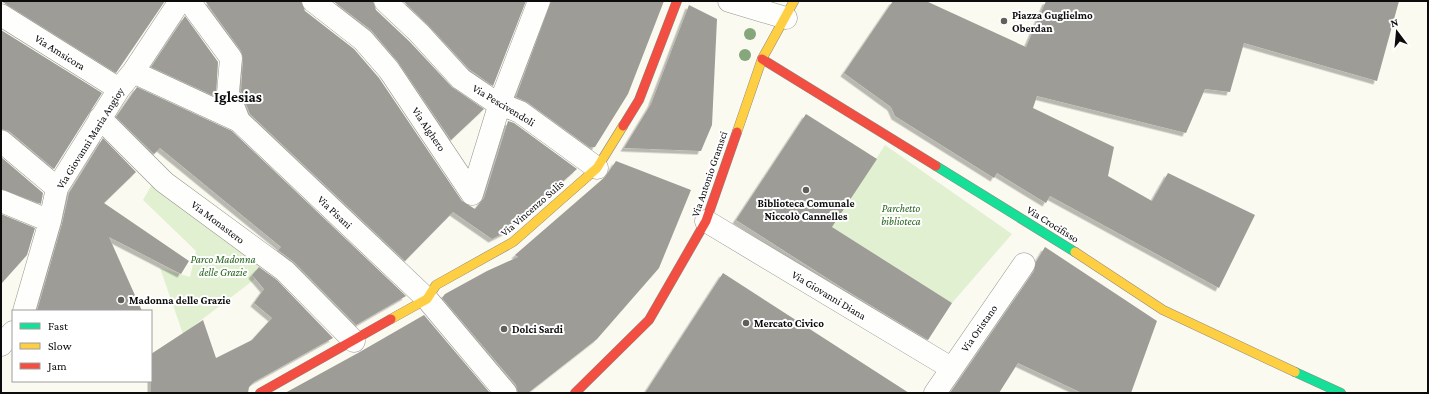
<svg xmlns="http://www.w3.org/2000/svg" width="1429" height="394" font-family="'Crimson Pro',serif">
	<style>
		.green { fill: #e1f0d0 }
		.building { fill: #9e9c96; filter: url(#shadow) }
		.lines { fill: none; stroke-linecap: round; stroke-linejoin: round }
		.street-casing { stroke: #94938f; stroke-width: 23 }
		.fast-casing { stroke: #8a8a85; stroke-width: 10 }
		.slow-casing { stroke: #8a8a85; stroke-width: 10 }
		.jam-casing { stroke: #8a8a85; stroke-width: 10 }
		.street { stroke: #fefefd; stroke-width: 22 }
		.fast { stroke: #16e098; stroke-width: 9 }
		.slow { stroke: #ffcf43; stroke-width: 9 }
		.jam { stroke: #f24e42; stroke-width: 9 }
		.tree { fill: #86a77c }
		.poi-dot { fill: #605f5c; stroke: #fff; stroke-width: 1.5 }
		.labels { text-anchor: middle; stroke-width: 4; stroke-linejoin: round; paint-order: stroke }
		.poi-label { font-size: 11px; font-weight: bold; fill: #0c0c0c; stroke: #fff; text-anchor: start }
		.street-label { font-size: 11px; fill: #0c0c0c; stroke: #fff }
		.park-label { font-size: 11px; font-style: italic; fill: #26631e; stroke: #fff }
		.district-label { font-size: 15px; font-weight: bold; fill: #0c0c0c; stroke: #fff }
	</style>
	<defs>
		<filter id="shadow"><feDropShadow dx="-3.5" dy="3.5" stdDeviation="0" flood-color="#0004"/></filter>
	</defs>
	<rect width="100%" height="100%" fill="#fbfaf0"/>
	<path class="green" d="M 885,145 L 1012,234 L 952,303 L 832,227 Z
		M 155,179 L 265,262 L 252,274 L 255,279 L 183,334 L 160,268 L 190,277 L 196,251 L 143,200 Z"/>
	<path class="building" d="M 1,1 L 165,1 L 116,73 Z
		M 205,1 L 301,1 L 305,11 L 354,49 L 379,78 L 462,201 L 475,209 L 484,198 L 508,121 L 514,123 L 577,169 L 506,232 L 492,239 L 453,212 L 405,261 L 250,114 L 241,91 L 243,59 L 241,51 Z
		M 333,1 L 373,1 L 376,10 L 410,42 L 452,87 L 484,109 L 451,140 L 398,62 L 371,30 Z
		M 403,1 L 526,1 L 493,86 L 469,69 L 428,25 Z
		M 551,1 L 664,1 L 628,94 L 595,147 L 589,147 L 527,102 L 516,97 Z
		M 893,1 L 926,1 L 1026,47 L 1046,1 L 1399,1 L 1377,81 L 1244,43 L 1230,92 L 1205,89 L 1186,133 L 1037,96 L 1033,108 L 1114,147 L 1108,176 L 1152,201 L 1168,173 L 1255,215 L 1219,288 L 1050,196 L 1046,203 L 997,173 L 994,178 L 895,116 L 891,107 L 844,73 Z
		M 689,5 L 717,19 L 712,125 L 701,151 L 624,148 L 651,104 Z
		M 185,16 L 218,62 L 216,97 L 151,67 Z
		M 1,30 L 102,93 L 54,169 L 9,131 L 1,129 Z
		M 137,87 L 232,131 L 406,296 L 356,325 L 294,262 L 278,250 L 281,247 L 160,148 L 154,154 L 116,117 Z
		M 806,114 L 877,159 L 832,227 L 952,303 L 928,340 L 844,289 L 736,220 Z
		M 103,138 L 136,172 L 104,203 L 189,261 L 181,274 L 109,237 L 142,311 L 37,311 L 62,224 L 69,193 Z
		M 1,157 L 43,193 L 41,204 L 1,189 Z
		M 616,161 L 691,190 L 659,268 L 597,339 L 528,393 L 518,393 L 516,385 L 442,298 L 445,294 L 487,271 L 518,257 L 515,255 L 605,177 Z
		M 1,214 L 35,228 L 27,255 L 1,284 Z
		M 1045,247 L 1157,321 L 1131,393 L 1082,393 L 1018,363 L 999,393 L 950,393 L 1034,271 L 1036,262 Z
		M 259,267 L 277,280 L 333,338 L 254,382 L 249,387 L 248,393 L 151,393 L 151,354 L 203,320 L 216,358 L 252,340 L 272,318 L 254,303 L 264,289 L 252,275 Z
		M 723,273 L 909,393 L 645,393 Z
		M 424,315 L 490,393 L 285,393 L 358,353 Z"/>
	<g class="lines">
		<g class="street-casing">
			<path id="street" d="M 189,1 L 231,58 L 228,93 L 239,121
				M 313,1 L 363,40 L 389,70 L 472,194
				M 385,1 L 419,33 L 461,79 L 495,102 L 520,112 L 597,168
				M 729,1 L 786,18
				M 1,15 L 119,89
				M 133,72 L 239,121 L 427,299 L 506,393
				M 100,118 L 164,182 L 285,271 L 354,341
				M 1,141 L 57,188
				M 472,194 L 500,103 L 539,1
				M 1,201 L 50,221
				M 706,221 L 951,368
				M 24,311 L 50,221 L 57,188 L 119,89 L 133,72 L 180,1
				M 1,345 L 13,332
				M 935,393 L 1024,264"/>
		</g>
		<g class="fast-casing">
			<path id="fast" d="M 936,166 L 1075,252
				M 1295,372 L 1341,393"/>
		</g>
		<g class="slow-casing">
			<path id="slow" d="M 737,132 L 762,59 L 794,1
				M 1075,252 L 1163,310 L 1295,372
				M 391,319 L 427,299 L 436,285 L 513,242 L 597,168 L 623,126"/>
		</g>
		<g class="jam-casing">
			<path id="jam" d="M 762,59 L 936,166
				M 623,126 L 639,100 L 677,1
				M 260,393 L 391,319
				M 575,393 L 649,320 L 706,221 L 737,132"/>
		</g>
		<use href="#street" class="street"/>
		<use href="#fast" class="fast"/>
		<use href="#slow" class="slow"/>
		<use href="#jam" class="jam"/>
	</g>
	<g class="tree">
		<circle cx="750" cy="34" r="6"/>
		<circle cx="745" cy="55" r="6"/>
	</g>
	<g class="poi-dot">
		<circle cx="1004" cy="21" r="4"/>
		<circle cx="806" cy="190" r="4"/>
		<circle cx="121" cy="300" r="4"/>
		<circle cx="746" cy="323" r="4"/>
		<circle cx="504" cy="329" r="4"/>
	</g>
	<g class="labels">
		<g class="poi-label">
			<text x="1012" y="19">Piazza Guglielmo<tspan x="1012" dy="13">Oberdan</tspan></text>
			<text x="806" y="207" text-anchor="middle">Biblioteca Comunale<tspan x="806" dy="13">Niccolò Cannelles</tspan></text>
			<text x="129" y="304">Madonna delle Grazie</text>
			<text x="754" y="327">Mercato Civico</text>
			<text x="512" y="333">Dolci Sardi</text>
		</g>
		<g class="street-label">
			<text transform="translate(60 52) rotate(32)" y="4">Via Amsicora</text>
			<text transform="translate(504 105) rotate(31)" y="4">Via Pescivendoli</text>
			<text transform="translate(429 129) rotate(56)" y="4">Via Alghero</text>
			<text transform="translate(90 138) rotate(-58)" y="4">Via Giovanni Maria Angioy</text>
			<text transform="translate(709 174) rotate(-71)" y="4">Via Antonio Gramsci</text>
			<text transform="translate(532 208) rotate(-41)" y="4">Via Vincenzo Sulis</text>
			<text transform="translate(335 212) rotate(43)" y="4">Via Pisani</text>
			<text transform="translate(218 222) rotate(37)" y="4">Via Monastero</text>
			<text transform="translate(1053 224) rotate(32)" y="4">Via Crocifisso</text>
			<text transform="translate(829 295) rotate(31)" y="4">Via Giovanni Diana</text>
			<text transform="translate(979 328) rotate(-55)" y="4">Via Oristano</text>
		</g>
		<g class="park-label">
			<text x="901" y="212">Parchetto<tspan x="901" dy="13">biblioteca</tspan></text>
			<text x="223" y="263">Parco Madonna<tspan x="223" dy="13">delle Grazie</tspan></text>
		</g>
		<g class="district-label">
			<text x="238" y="102">Iglesias</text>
		</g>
	</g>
	<rect width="1429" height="394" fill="none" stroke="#0c0c0c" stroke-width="4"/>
	<rect x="12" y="310" width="140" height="72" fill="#ffffff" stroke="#9e9e9e"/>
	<rect x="20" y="323" width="20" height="6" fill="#16e098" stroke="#9e9e9e"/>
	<text x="48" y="330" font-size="12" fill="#0c0c0c">Fast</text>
	<rect x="20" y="343" width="20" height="6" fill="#ffcf43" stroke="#9e9e9e"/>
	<text x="48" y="350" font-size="12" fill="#0c0c0c">Slow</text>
	<rect x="20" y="363" width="20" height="6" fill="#f24e42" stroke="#9e9e9e"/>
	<text x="48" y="370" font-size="12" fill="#0c0c0c">Jam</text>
	<g transform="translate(1397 32) rotate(344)" stroke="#ffffff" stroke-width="3" paint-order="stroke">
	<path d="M0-3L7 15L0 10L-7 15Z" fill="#0c0c0c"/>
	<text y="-6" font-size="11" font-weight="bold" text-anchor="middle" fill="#0c0c0c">N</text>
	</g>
</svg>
